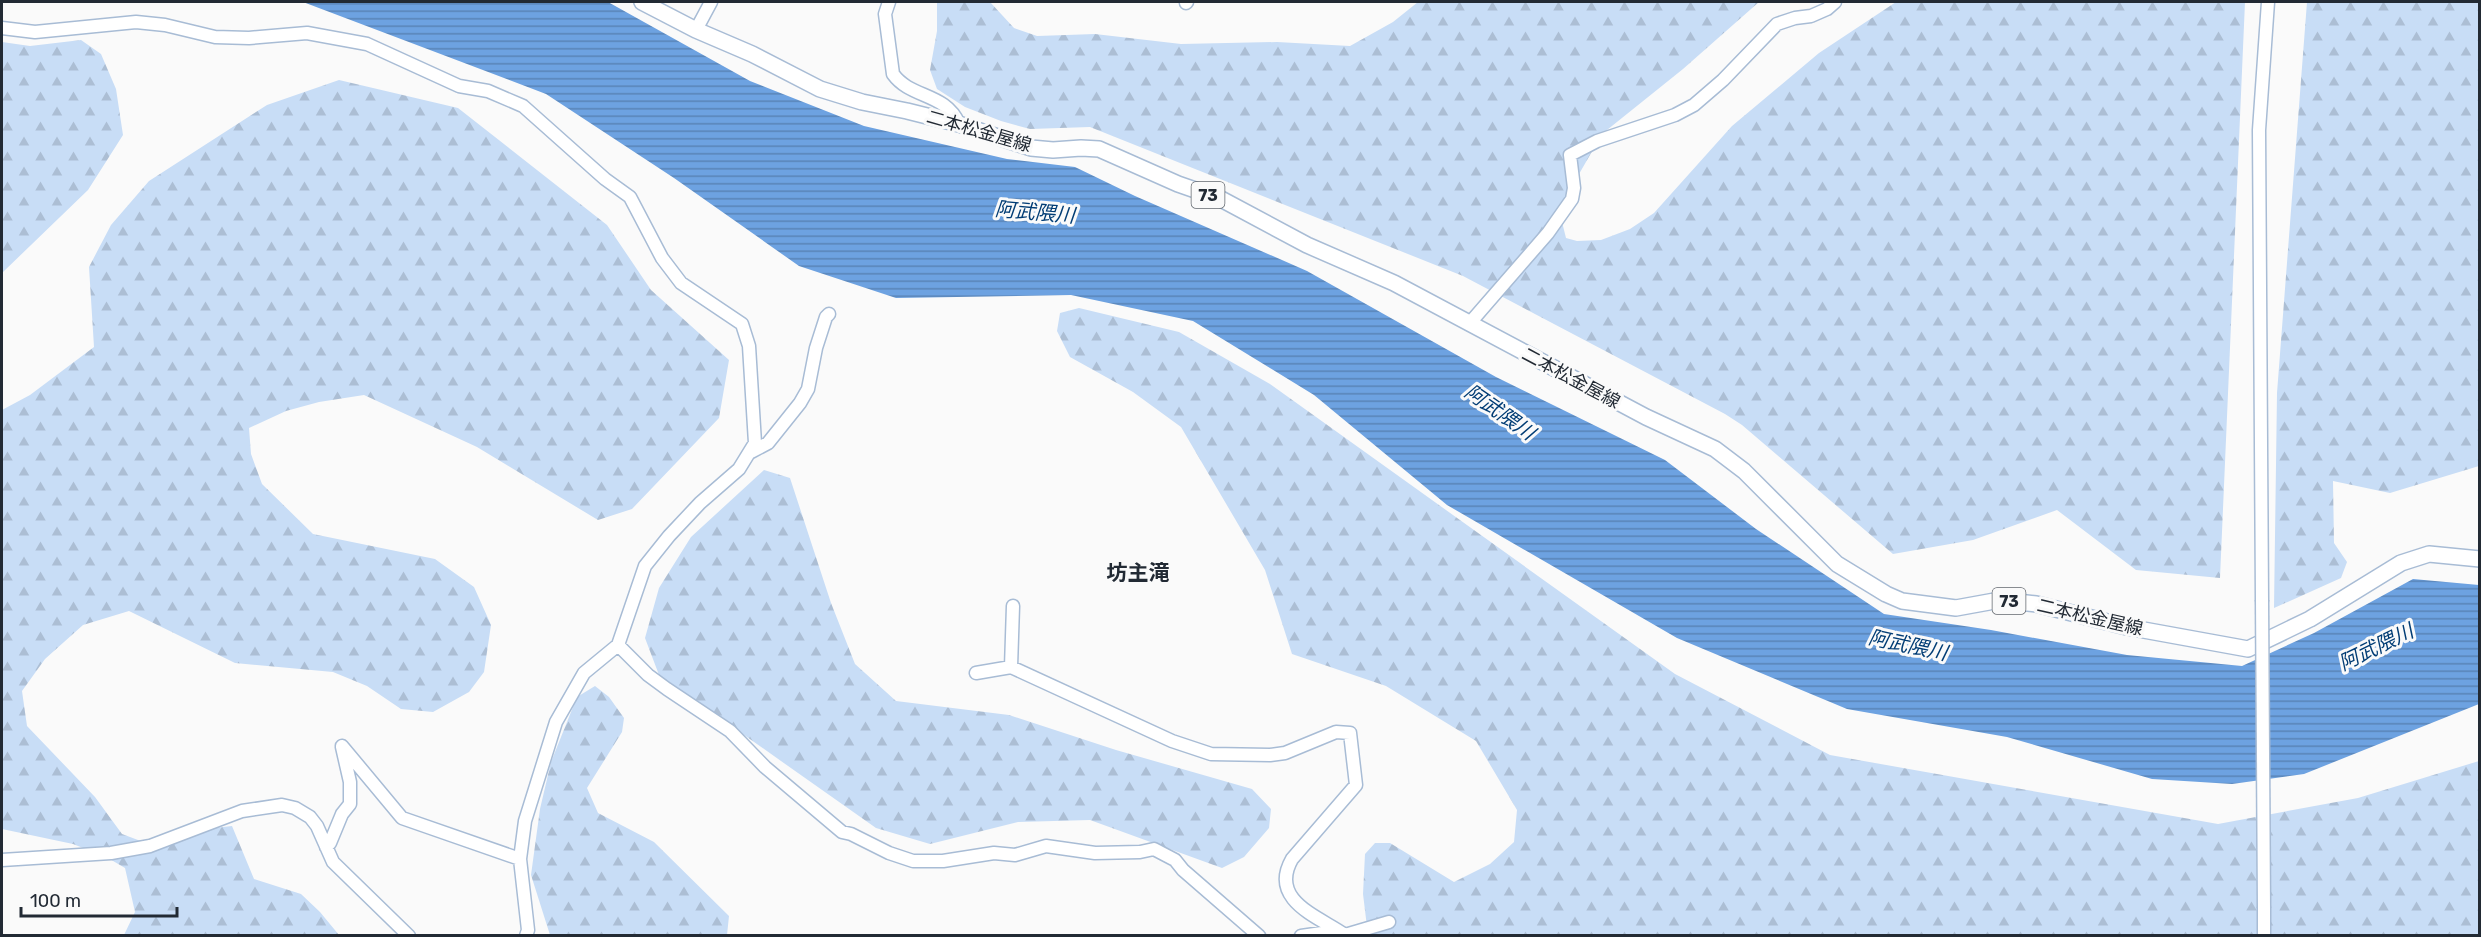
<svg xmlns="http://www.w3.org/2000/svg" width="2481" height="937" font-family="Rubik,'Noto Sans JP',sans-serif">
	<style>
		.forest { fill: url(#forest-firs) }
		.water { fill: url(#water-rules) }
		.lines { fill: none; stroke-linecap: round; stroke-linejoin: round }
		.minor-casing { stroke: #a8bcd5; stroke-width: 15 }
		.major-casing { stroke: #a8bcd5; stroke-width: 18 }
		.minor { stroke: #fff; stroke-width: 12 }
		.major { stroke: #fff; stroke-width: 15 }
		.minor-bridge-casing { stroke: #a8bcd5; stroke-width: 15; stroke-linecap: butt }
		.minor-bridge { stroke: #fff; stroke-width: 12 }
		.labels { text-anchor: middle; stroke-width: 6; stroke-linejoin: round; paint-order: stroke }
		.shield { fill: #fafafa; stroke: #63686f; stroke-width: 1.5 }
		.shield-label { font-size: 16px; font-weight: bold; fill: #222a34 }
		.street-label { font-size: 18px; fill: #222a34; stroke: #fafafa }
		.water-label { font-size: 20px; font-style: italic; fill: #023d75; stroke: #fafafa }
		.quarter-label { font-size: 21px; font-weight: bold; fill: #222a34; stroke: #fafafa }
	</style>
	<defs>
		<pattern id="forest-firs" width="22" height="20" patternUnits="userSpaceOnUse" patternTransform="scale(1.5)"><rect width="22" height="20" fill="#c8ddf6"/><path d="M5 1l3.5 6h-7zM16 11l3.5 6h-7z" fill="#acbed4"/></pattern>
		<pattern id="water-rules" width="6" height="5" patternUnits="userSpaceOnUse" patternTransform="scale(1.5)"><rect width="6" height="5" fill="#6da2e1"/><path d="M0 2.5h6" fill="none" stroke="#5984b7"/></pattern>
	</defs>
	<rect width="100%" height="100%" fill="#fafafa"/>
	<path class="forest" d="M 937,2 L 990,2 L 1014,28 L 1037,36 L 1095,34 L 1181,44 L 1277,42 L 1350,46 L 1393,22 L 1418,2 L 1759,2 L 1683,69 L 1602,134 L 1567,195 L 1562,222 L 1566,238 L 1577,241 L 1601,240 L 1630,229 L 1654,213 L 1732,126 L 1819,53 L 1896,2 L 2245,2 L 2220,578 L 2136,570 L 2057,510 L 1973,540 L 1893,554 L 1742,425 L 1725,414 L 1463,276 L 1090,127 L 1030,129 L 1001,121 L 965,107 L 937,89 L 930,70 L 937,31 Z
		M 2307,2 L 2479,2 L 2479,466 L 2390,493 L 2333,481 L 2334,543 L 2347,562 L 2341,578 L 2274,608 L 2277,393 Z
		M 81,40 L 101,54 L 116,89 L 123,135 L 88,190 L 2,273 L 2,42 L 30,46 Z
		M 339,80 L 458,108 L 607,225 L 651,290 L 729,360 L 719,418 L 632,509 L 598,520 L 477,447 L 364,395 L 319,402 L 286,411 L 249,428 L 251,454 L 262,484 L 313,534 L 435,559 L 474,587 L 491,625 L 484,672 L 469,692 L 433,712 L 401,709 L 367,686 L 333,672 L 235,663 L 129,611 L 83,625 L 45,659 L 22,691 L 27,726 L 95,797 L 122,834 L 162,849 L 205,829 L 232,826 L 254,879 L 301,894 L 320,912 L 339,935 L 124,935 L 135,912 L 125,868 L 108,858 L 73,844 L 2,829 L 2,410 L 30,395 L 94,347 L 89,267 L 111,225 L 149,181 L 267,105 Z
		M 1079,308 L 1179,332 L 1270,384 L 1675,674 L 1830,755 L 2218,824 L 2358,798 L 2479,761 L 2479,935 L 1368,935 L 1363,894 L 1365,854 L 1375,843 L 1390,843 L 1454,882 L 1490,864 L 1514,842 L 1517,810 L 1476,741 L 1386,686 L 1292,654 L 1265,570 L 1181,427 L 1133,392 L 1070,357 L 1057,331 L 1060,313 Z
		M 764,470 L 790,478 L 831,603 L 855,664 L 896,701 L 1009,715 L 1116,750 L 1252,789 L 1271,809 L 1269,828 L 1244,857 L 1222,868 L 1090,820 L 1018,822 L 930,844 L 876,828 L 659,675 L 645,638 L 659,588 L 691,537 Z
		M 595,686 L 609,697 L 624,718 L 622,732 L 587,788 L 598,813 L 654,842 L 729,916 L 727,935 L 550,935 L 531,875 L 540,809 L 551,762 L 577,697 Z"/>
	<path class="water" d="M 303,2 L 608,2 L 750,81 L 864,126 L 1007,159 L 1075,167 L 1135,196 L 1307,271 L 1496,377 L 1665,460 L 1756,529 L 1884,614 L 1991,630 L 2127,655 L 2242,666 L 2314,633 L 2413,579 L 2479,585 L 2479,704 L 2304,774 L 2232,784 L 2152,779 L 2007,737 L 1847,709 L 1677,638 L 1447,505 L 1314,395 L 1193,321 L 1071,295 L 896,298 L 799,266 L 674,178 L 546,94 Z"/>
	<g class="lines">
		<g class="minor-casing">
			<path id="minor" d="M 889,2 L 885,14 L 893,74 C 911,99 945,92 959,124
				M 1186,3 L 1187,2
				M 2,28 L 35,32 L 136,22 L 165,25 L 215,37 L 249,38 L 307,33 L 367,44 L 459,86 L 488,91 L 523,106 L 605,179 L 630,197 L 662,258 L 681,283 L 742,324 L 749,346 L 755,443 L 739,469 L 700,503 L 669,536 L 645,566 L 618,645 L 584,673 L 556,722 L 525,821 L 520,859 L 528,930 L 526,936
				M 696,30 L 711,2
				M 1469,324 L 1548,233 L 1572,199 L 1574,188 L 1570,155 L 1597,141 L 1675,115 L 1694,105 L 1723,80 L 1777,24 L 1795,18 L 1811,16 L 1827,9 L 1835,2
				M 751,452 L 768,443 L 800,403 L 808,389 L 816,348 L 826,317 L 829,314
				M 2262,600 L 2259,130 L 2268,2
				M 618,645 L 648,675 L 667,689 L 730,731 L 765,767 L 842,832 L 851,834 L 889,853 L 913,861 L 943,861 L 994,853 L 1015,855 L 1046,846 L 1095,853 L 1140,852 L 1154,849 L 1175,860 L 1183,870 L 1259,936
				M 1011,667 L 1013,606
				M 976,673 L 1011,667 L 1172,741 L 1211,754 L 1270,755 L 1285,753 L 1336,732 L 1350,733 L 1356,785 L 1292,859 C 1268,901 1320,917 1345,935 L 1389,922
				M 342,746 L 402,818 L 520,859
				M 326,847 L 330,843 L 342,814 L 350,804 L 350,782 L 342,747
				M 2,860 L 111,853 L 150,846 L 242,811 L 282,805 L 295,808 L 310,817 L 317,826 L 333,862 L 409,936
				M 2264,908 L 2264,936
				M 1301,936 L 1322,933 L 1342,935"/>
		</g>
		<g class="major-casing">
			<path id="major" d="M 642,2 L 696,30 L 752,54 L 820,89 L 862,102 L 907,111 L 959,124 L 1031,148 L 1053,150 L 1081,148 L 1099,149 L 1178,184 L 1221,199 L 1307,245 L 1394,283 L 1646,417 L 1715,449 L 1744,471 L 1837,564 L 1886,594 L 1902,601 L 1956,608 L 2000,600 L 2036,604 L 2127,627 L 2248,649 L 2310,619 L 2401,563 L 2429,554 L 2480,559"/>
		</g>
		<use href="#minor" class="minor"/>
		<use href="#major" class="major"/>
		<g class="minor-bridge-casing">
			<path id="minor-bridge" d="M 2262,600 L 2264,908"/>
		</g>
		<use href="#minor-bridge" class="minor-bridge"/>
	</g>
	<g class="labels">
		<g class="shield">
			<rect x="1191.5" y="182" width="33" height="26" rx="4.5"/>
			<rect x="1992.5" y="588" width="33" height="26" rx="4.5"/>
		</g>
		<g class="shield-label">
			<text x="1208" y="201">73</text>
			<text x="2009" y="607">73</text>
		</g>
		<g class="street-label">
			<text transform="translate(979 131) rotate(16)" y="6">二本松金屋線</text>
			<text transform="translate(1571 378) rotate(28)" y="6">二本松金屋線</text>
			<text transform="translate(2090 617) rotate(13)" y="6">二本松金屋線</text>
		</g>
		<g class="water-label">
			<text transform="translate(1035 212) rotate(5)" y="7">阿武隈川</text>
			<text transform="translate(1500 412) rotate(35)" y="7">阿武隈川</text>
			<text transform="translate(1908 645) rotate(12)" y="7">阿武隈川</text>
			<text transform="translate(2376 647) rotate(-26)" y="7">阿武隈川</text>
		</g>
		<g class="quarter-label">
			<text x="1138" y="580">坊主滝</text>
		</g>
	</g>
	<rect width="2481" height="937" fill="none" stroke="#222a34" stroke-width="6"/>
	<path d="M21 907v9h156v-9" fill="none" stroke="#222a34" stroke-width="3"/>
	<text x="30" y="907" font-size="18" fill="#222a34" stroke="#fafafa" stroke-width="4.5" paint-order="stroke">100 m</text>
</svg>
